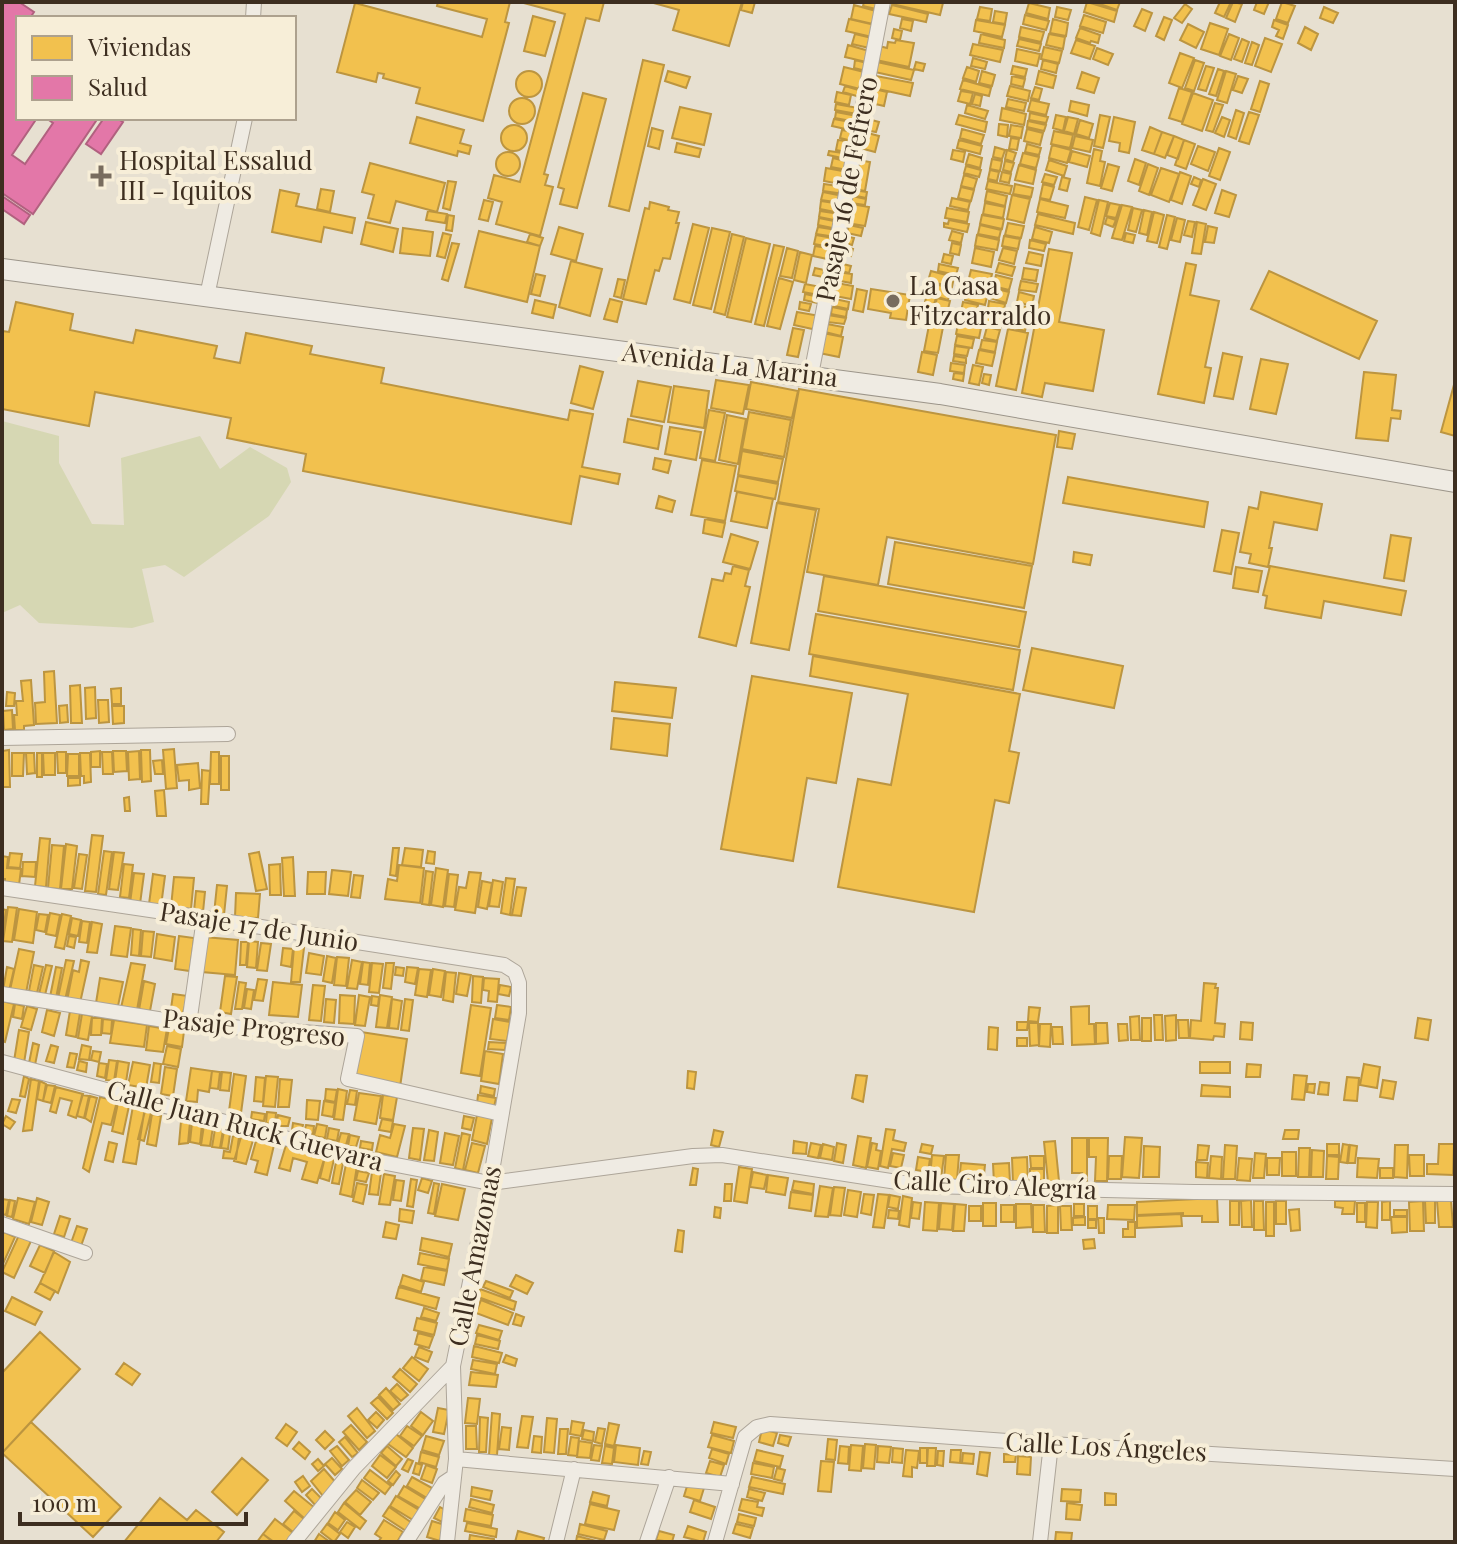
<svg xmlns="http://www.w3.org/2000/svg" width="1457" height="1544" font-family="'Playfair Display',serif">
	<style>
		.green { fill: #d6d7b3 }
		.homes { fill: #f2c14e; stroke: #bc9540; stroke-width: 2 }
		.health { fill: #e377a8; stroke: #b1617f; stroke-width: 2 }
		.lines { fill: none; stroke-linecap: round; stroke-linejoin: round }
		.street-casing { stroke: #ada599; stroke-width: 16 }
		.secondary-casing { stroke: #9c958a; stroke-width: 22 }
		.street { stroke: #efebe3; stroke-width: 14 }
		.secondary { stroke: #efebe3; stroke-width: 20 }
		.poi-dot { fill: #786c5e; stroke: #f7eed8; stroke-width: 3 }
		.labels { text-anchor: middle; stroke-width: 8; stroke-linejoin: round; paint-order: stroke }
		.poi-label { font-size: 26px; fill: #3d2e20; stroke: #f7eed8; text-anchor: start }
		.street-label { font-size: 26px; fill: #3d2e20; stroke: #f7eed8 }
	</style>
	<rect width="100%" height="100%" fill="#e7e0d1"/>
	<path class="green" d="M 2,421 L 59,436 L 59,463 L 92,524 L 124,525 L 121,458 L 200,436 L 220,469 L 250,447 L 287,468 L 291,482 L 269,516 L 184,577 L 165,565 L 142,569 L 154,622 L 132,628 L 39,623 L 20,605 L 2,613 Z"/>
	<path class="homes" d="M 438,2 L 510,2 L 505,22 L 509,23 L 483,121 L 416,103 L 420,88 L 383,78 L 384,74 L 378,73 L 376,82 L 337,72 L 355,3 L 482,37 L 487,19 L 437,6 Z
		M 520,2 L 604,2 L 599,21 L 586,18 L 544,174 L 548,175 L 545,185 L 553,187 L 540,236 L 496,224 L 502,202 L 488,198 L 494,175 L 520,182 L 565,14 Z
		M 650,2 L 742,2 L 729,46 L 673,30 L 679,10 Z
		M 743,2 L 755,2 L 752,13 L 741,10 Z
		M 864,2 L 878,2 L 876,9 L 863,6 Z
		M 892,2 L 940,2 L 943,3 L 940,15 L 892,4 Z
		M 1087,2 L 1117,11 L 1114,22 L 1084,12 Z
		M 1094,2 L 1120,2 L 1117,10 Z
		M 1220,2 L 1231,2 L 1224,17 L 1215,13 Z
		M 1233,2 L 1242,4 L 1235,22 L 1226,18 Z
		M 1257,2 L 1269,2 L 1264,14 L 1254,10 Z
		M 1282,2 L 1295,6 L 1288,23 L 1276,19 Z
		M 1029,3 L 1050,8 L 1048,19 L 1026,13 Z
		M 1185,4 L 1192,9 L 1182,23 L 1174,18 Z
		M 854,5 L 876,11 L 873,24 L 851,19 Z
		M 892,5 L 928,14 L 926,22 L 889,14 Z
		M 980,7 L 992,9 L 990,21 L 977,19 Z
		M 1057,7 L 1071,10 L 1068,20 L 1055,17 Z
		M 1324,7 L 1338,13 L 1333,23 L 1320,18 Z
		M 1142,9 L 1152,13 L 1145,31 L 1134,26 Z
		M 995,11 L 1007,13 L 1005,24 L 993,22 Z
		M 1025,15 L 1049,21 L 1046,30 L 1023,24 Z
		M 1084,15 L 1106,22 L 1103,33 L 1080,26 Z
		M 533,16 L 555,22 L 545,56 L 524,51 Z
		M 1164,17 L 1172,20 L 1164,40 L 1156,36 Z
		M 849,19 L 875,25 L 872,37 L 846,31 Z
		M 902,19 L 913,21 L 911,31 L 900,28 Z
		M 1053,19 L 1068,23 L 1066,36 L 1050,33 Z
		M 976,20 L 1005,25 L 1002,37 L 974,31 Z
		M 1274,20 L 1288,25 L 1283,39 L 1276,36 L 1279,30 L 1272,27 Z
		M 1210,23 L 1228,29 L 1219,55 L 1201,49 Z
		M 1188,24 L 1204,32 L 1196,48 L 1180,40 Z
		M 1021,27 L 1044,32 L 1041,42 L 1019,37 Z
		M 1305,27 L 1318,34 L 1311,50 L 1298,43 Z
		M 1080,28 L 1100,35 L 1098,43 L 1091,41 L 1090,43 L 1076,38 Z
		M 894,29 L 902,31 L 900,40 L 892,38 Z
		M 855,34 L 872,38 L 869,48 L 852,44 Z
		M 981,34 L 1005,40 L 1004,48 L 979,43 Z
		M 1049,34 L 1065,37 L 1063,49 L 1046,45 Z
		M 1229,34 L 1239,38 L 1231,60 L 1220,56 Z
		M 1265,38 L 1282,44 L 1271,72 L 1255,66 Z
		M 1019,39 L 1041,44 L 1039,51 L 1017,46 Z
		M 1242,39 L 1249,42 L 1242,62 L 1234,59 Z
		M 896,40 L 914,43 L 909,67 L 876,60 L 879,46 L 887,48 L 888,42 L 895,43 Z
		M 1076,40 L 1095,46 L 1090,59 L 1071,53 Z
		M 1252,42 L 1259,45 L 1252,65 L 1245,63 Z
		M 973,44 L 1003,50 L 1000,62 L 970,55 Z
		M 848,45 L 869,51 L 866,62 L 845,57 Z
		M 1044,47 L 1062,51 L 1059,63 L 1041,59 Z
		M 1097,48 L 1113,54 L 1108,65 L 1093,59 Z
		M 1017,49 L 1040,54 L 1037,66 L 1015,61 Z
		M 1180,53 L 1194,58 L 1182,88 L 1169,83 Z
		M 973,58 L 987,62 L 985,69 L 971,66 Z
		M 643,60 L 664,65 L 629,211 L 609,206 Z
		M 855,60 L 867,63 L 866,71 L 854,68 Z
		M 1043,60 L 1058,64 L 1056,73 L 1041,69 Z
		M 1195,60 L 1204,63 L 1194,91 L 1185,88 Z
		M 877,62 L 914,70 L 911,80 L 875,72 Z
		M 916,62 L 925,64 L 923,71 L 914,69 Z
		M 1013,66 L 1027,69 L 1025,77 L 1011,74 Z
		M 1206,66 L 1214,68 L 1206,91 L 1198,89 Z
		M 844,67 L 864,72 L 860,89 L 840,84 Z
		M 967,67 L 979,71 L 976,82 L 963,78 Z
		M 1218,69 L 1224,71 L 1216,96 L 1209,94 Z
		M 668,71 L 690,77 L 686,88 L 665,81 Z
		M 982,71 L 995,75 L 992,86 L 979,83 Z
		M 1039,71 L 1056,76 L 1053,88 L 1036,84 Z
		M 1226,71 L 1236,74 L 1227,103 L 1217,100 Z
		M516 84a13 13 0 1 1 26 0a13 13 0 1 1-26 0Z
		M 1082,72 L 1099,78 L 1094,93 L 1077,88 Z
		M 876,76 L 913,83 L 910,96 L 873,88 Z
		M 1012,76 L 1025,79 L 1023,87 L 1011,84 Z
		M 1238,76 L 1248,79 L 1242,93 L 1233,90 Z
		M 963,80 L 991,88 L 989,96 L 960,89 Z
		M 1260,81 L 1269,84 L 1260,112 L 1251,109 Z
		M 845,86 L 862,91 L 860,97 L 843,92 Z
		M 1010,86 L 1030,91 L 1028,101 L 1007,96 Z
		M 1035,87 L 1042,89 L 1039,100 L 1031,98 Z
		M 1179,88 L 1192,92 L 1182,122 L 1169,118 Z
		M 874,89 L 887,92 L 884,106 L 871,103 Z
		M 961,91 L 973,93 L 970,104 L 958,101 Z
		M 837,92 L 851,95 L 849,105 L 835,102 Z
		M 583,93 L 606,99 L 577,208 L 560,204 L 564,189 L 558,187 Z
		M 1193,93 L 1213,100 L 1202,131 L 1182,124 Z
		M 975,94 L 982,96 L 980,106 L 972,104 Z
		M509 111a13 13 0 1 1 26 0a13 13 0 1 1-26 0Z
		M 1008,99 L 1026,103 L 1024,111 L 1006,107 Z
		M 1031,100 L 1049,104 L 1046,115 L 1028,111 Z
		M 1071,101 L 1089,105 L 1087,116 L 1069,111 Z
		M 1215,103 L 1223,105 L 1213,132 L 1206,130 Z
		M 836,104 L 858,108 L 857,114 L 835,110 Z
		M 967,105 L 988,111 L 985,119 L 965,113 Z
		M 680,107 L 711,114 L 704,145 L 672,138 Z
		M 1002,108 L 1026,114 L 1024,125 L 1000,120 Z
		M 1236,110 L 1244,113 L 1236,139 L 1228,136 Z
		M 836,112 L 857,116 L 856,122 L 835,118 Z
		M 1249,112 L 1259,115 L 1249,144 L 1239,141 Z
		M 1030,113 L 1048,117 L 1046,123 L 1029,120 Z
		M 959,115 L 987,122 L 985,132 L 956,124 Z
		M 1056,115 L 1066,117 L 1063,131 L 1053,128 Z
		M 1100,115 L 1110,117 L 1103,148 L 1094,146 Z
		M 417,117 L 464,130 L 460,143 L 471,146 L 469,154 L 458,151 L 457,156 L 410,143 Z
		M 1068,117 L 1078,119 L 1074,134 L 1064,131 Z
		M 1114,117 L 1135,122 L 1129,153 L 1119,151 L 1120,143 L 1109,141 Z
		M 1222,117 L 1230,120 L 1224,137 L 1215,133 Z
		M 834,119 L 856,123 L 854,131 L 832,126 Z
		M 868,119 L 879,122 L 876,132 L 865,130 Z
		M 1080,120 L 1093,124 L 1089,138 L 1076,134 Z
		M 1028,121 L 1046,125 L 1044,131 L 1027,127 Z
		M 999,124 L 1008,125 L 1007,137 L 998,135 Z
		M 1011,125 L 1023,127 L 1021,138 L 1009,136 Z
		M501 138a13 13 0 1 1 26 0a13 13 0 1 1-26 0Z
		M 1150,127 L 1162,132 L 1154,154 L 1142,150 Z
		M 652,128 L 663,131 L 659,149 L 648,146 Z
		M 962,129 L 984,135 L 981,144 L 960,138 Z
		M 1027,129 L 1043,133 L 1040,145 L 1024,141 Z
		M 842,130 L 853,132 L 852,141 L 840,138 Z
		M 1054,131 L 1073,135 L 1070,148 L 1051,144 Z
		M 864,132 L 879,136 L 875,152 L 860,148 Z
		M 1162,132 L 1174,136 L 1165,158 L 1154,154 Z
		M 1075,136 L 1093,140 L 1090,152 L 1072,148 Z
		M 1174,136 L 1184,140 L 1178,159 L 1167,155 Z
		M 1011,138 L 1019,139 L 1017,150 L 1009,149 Z
		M 838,140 L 853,142 L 851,153 L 836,150 Z
		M 959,140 L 982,146 L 980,154 L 957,148 Z
		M 1184,140 L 1195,144 L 1186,169 L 1175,165 Z
		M 677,143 L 701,149 L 699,157 L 675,152 Z
		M 1027,144 L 1041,148 L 1039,155 L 1025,152 Z
		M 1052,145 L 1071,150 L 1067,163 L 1049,158 Z
		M 1198,146 L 1215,152 L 1208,171 L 1191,164 Z
		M 995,147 L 1005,150 L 1002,159 L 993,157 Z
		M 1219,148 L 1230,152 L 1220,180 L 1209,176 Z
		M 1094,149 L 1102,151 L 1100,161 L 1105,162 L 1100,186 L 1087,183 Z
		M 953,150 L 965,152 L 963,162 L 951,159 Z
		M 1007,150 L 1016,153 L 1013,162 L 1005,159 Z
		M 829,151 L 843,153 L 842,158 L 828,155 Z
		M 1072,151 L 1090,156 L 1087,167 L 1069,162 Z
		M496 164a12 12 0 1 1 24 0a12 12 0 1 1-24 0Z
		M 1023,153 L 1039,157 L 1036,168 L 1020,164 Z
		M 969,154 L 982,158 L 980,168 L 966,164 Z
		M 833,158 L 849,162 L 847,170 L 831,167 Z
		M 992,159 L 1002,161 L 1000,171 L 990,169 Z
		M 1135,159 L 1146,163 L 1139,185 L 1128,181 Z
		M 858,160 L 870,162 L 865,191 L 854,189 Z
		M 1049,160 L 1067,166 L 1064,176 L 1046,170 Z
		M 1005,161 L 1014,163 L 1011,172 L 1003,170 Z
		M 370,163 L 445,183 L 437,212 L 396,201 L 390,223 L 368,218 L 374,195 L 362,192 Z
		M 1108,164 L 1119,167 L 1112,191 L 1101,188 Z
		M 1148,164 L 1158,168 L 1149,195 L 1139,191 Z
		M 1019,165 L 1036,170 L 1033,184 L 1015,180 Z
		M 966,166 L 981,170 L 979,177 L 964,173 Z
		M 826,168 L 848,172 L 845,185 L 824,181 Z
		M 1161,168 L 1179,174 L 1169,202 L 1151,195 Z
		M 990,170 L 999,172 L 997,181 L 988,179 Z
		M 1002,172 L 1011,174 L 1009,183 L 1000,181 Z
		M 1180,172 L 1191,176 L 1182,204 L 1171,200 Z
		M 1045,174 L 1057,177 L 1054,185 L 1042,182 Z
		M 964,175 L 977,179 L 974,189 L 961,186 Z
		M 1062,177 L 1070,179 L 1067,191 L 1059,189 Z
		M 1194,177 L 1201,180 L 1199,187 L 1191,184 Z
		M 1203,179 L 1216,184 L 1206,210 L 1193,205 Z
		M 448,181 L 456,182 L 450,210 L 443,208 Z
		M 988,181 L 1012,186 L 1010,194 L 986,189 Z
		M 824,184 L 845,187 L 844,194 L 823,191 Z
		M 1015,184 L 1033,188 L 1031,197 L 1013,194 Z
		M 1043,184 L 1054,187 L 1050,200 L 1040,198 Z
		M 961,187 L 974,190 L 971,201 L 958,198 Z
		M 321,189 L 334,191 L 330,212 L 317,209 Z
		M 280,190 L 299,194 L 296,206 L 355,218 L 352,233 L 324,227 L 321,242 L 272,232 Z
		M 853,190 L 867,192 L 866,198 L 852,195 Z
		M 1222,190 L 1236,195 L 1229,217 L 1215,213 Z
		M 987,191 L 1007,196 L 1005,206 L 985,201 Z
		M 823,192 L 843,196 L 842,203 L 821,200 Z
		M 1012,195 L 1030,199 L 1024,223 L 1007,219 Z
		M 852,196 L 866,199 L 865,205 L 851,203 Z
		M 1085,197 L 1097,200 L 1089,230 L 1078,227 Z
		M 952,198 L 970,202 L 968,210 L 950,206 Z
		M 1040,199 L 1068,206 L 1065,218 L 1037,212 Z
		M 484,200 L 493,202 L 488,221 L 479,219 Z
		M 1099,200 L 1108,202 L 1100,236 L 1091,233 Z
		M 821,201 L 841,204 L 840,213 L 820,209 Z
		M 650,202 L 669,207 L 668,210 L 679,212 L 676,223 L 679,223 L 670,259 L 663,258 L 659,271 L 655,270 L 646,304 L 623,299 L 645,208 L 649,209 Z
		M 985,203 L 1005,207 L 1003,218 L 983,214 Z
		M 1110,203 L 1120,205 L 1116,218 L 1106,216 Z
		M 851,204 L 869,207 L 865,226 L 847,223 Z
		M 1122,205 L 1132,207 L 1122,240 L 1112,238 Z
		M 947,208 L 969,212 L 967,222 L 945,218 Z
		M 1133,208 L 1142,210 L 1136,232 L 1128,230 Z
		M 1144,210 L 1152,212 L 1147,235 L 1139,233 Z
		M 428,211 L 447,214 L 445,223 L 426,220 Z
		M 820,211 L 840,214 L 839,221 L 819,217 Z
		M 1154,212 L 1164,215 L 1157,243 L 1147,241 Z
		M 1038,214 L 1075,223 L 1073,234 L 1035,225 Z
		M 448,215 L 454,216 L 452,231 L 446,230 Z
		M 982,215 L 1004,219 L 1002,229 L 980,224 Z
		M 1167,215 L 1175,217 L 1167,249 L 1159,247 Z
		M 1107,217 L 1116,220 L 1113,227 L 1105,224 Z
		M 819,218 L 839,222 L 837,229 L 818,225 Z
		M 1177,218 L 1185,220 L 1180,242 L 1171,240 Z
		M 949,220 L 969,224 L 967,232 L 944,227 L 944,223 L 948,224 Z
		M 1188,221 L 1195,222 L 1192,237 L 1184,235 Z
		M 366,222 L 398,229 L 393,252 L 361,244 Z
		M 1197,222 L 1206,224 L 1201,254 L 1192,253 Z
		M 1008,223 L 1024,226 L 1021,238 L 1005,235 Z
		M 693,224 L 709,228 L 690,303 L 674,299 Z
		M 849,225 L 863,228 L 861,236 L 847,233 Z
		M 980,225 L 1001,230 L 999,238 L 978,234 Z
		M 1208,226 L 1217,228 L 1214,243 L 1205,242 Z
		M 559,227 L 583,234 L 576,261 L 551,254 Z
		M 818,227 L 837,230 L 836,237 L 816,234 Z
		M 1035,227 L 1052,232 L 1049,243 L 1032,239 Z
		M 403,228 L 433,232 L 430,256 L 400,253 Z
		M 712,228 L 730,232 L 711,309 L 693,305 Z
		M 479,231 L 540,246 L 527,302 L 465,287 Z
		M 952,231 L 963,234 L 961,243 L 949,240 Z
		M 443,233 L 451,235 L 445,258 L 437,256 Z
		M 1126,233 L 1135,235 L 1133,243 L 1124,241 Z
		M 530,234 L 543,238 L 540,246 L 527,242 Z
		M 732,234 L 744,237 L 725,315 L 714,312 Z
		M 816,235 L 833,238 L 831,247 L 814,244 Z
		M 977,235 L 999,240 L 997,250 L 975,246 Z
		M 844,236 L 854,238 L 852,245 L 842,242 Z
		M 1004,236 L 1020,239 L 1018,249 L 1002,246 Z
		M 746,238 L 770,244 L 751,322 L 727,317 Z
		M 1030,240 L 1046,244 L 1044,251 L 1029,248 Z
		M 452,243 L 459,244 L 448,281 L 442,279 Z
		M 952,243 L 961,245 L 959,255 L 950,253 Z
		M 774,245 L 784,247 L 764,326 L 755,324 Z
		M 815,246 L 834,249 L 832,260 L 813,256 Z
		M 842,246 L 853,249 L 851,256 L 840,254 Z
		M 787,248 L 798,251 L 792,278 L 780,276 Z
		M 975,248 L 994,252 L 991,267 L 972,263 Z
		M 1003,248 L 1017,251 L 1014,264 L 999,260 Z
		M 1049,249 L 1072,253 L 1059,322 L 1104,330 L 1093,391 L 1045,383 L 1042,397 L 1022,393 Z
		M 800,252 L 812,255 L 806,283 L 794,280 Z
		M 1029,252 L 1043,255 L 1041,266 L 1026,263 Z
		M 944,254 L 953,256 L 951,264 L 942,262 Z
		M 571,261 L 602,269 L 590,316 L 559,307 Z
		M 839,263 L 851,266 L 849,273 L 838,270 Z
		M 999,263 L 1015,267 L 1012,276 L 996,272 Z
		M 1186,263 L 1196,265 L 1190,295 L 1219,301 L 1205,367 L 1211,368 L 1204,403 L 1158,394 Z
		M 939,264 L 958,268 L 956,275 L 938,271 Z
		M 815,268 L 829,271 L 828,278 L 813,275 Z
		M 1024,268 L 1038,270 L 1036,281 L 1022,279 Z
		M 971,270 L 992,274 L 987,295 L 966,290 Z
		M 931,271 L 954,277 L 952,287 L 928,281 Z
		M 1269,271 L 1377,321 L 1359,359 L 1251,309 Z
		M 837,272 L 852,274 L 851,283 L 835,280 Z
		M 536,274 L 545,276 L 540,296 L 531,294 Z
		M 996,275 L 1012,279 L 1009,290 L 993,286 Z
		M 779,278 L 793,282 L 780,329 L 767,326 Z
		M 618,279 L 625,280 L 621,298 L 614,296 Z
		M 1021,281 L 1038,284 L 1036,292 L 1019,290 Z
		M 837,283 L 853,286 L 851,299 L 835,296 Z
		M 930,283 L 951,288 L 948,300 L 927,294 Z
		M 805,284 L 826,288 L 824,296 L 803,292 Z
		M 993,288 L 1009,292 L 1006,303 L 990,298 Z
		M 857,289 L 867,291 L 863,312 L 853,310 Z
		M 871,289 L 910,295 L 906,320 L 890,318 L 891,313 L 868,309 Z
		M 966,292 L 987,297 L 985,305 L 965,300 Z
		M 1019,292 L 1034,296 L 1032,306 L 1017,302 Z
		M 805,294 L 824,298 L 822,304 L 804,300 Z
		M 927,295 L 936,298 L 933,307 L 924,305 Z
		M 937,298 L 950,301 L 947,313 L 934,310 Z
		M 610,299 L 622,302 L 617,322 L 604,319 Z
		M 835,299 L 849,302 L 848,309 L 834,306 Z
		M 535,300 L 556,305 L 553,318 L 532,313 Z
		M 989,301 L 1005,304 L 1004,311 L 988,308 Z
		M 16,302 L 73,314 L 70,330 L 133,343 L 136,330 L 217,346 L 214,358 L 240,363 L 246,333 L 312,346 L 310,354 L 384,368 L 381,383 L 568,420 L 570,410 L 593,414 L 582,467 L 620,474 L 618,484 L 580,476 L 571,524 L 303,471 L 306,454 L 227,438 L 231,418 L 95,392 L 89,426 L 2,409 L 2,331 L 9,332 Z
		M 800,302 L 811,304 L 809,311 L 799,309 Z
		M 963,302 L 978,305 L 973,324 L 959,321 Z
		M 1016,305 L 1032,308 L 1029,320 L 1014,317 Z
		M 832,307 L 847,310 L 846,317 L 831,314 Z
		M 984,309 L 1004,314 L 1001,327 L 981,322 Z
		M 927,310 L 947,314 L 946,320 L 926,316 Z
		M 797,312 L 820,316 L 817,330 L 794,325 Z
		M 828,315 L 846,318 L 844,324 L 827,322 Z
		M 930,320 L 944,322 L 938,353 L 924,351 Z
		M 1017,320 L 1027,322 L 1025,331 L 1015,328 Z
		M 827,324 L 843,327 L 841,336 L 825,332 Z
		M 958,324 L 981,328 L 979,338 L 956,334 Z
		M 987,327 L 1000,330 L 997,341 L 984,338 Z
		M 793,328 L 804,330 L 798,357 L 787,355 Z
		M 1008,329 L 1028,333 L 1016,390 L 996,386 Z
		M 823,333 L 843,337 L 839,357 L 819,353 Z
		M 957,336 L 974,339 L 972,348 L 955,345 Z
		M 982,340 L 997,342 L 995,352 L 980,349 Z
		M 955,346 L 969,348 L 967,356 L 954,354 Z
		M 979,350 L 995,353 L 992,366 L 976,363 Z
		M 922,352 L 937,355 L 933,375 L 918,372 Z
		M 1223,353 L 1242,357 L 1233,399 L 1214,396 Z
		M 954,356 L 966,358 L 966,363 L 953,361 Z
		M 1261,359 L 1288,364 L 1276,414 L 1250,409 Z
		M 951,363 L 965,365 L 964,373 L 950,371 Z
		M 973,365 L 983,367 L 979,385 L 969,383 Z
		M 580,366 L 603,372 L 593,409 L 571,403 Z
		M 1364,372 L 1396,375 L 1392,410 L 1401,411 L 1400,419 L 1391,418 L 1388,441 L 1356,438 Z
		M 954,373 L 964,374 L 963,381 L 953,379 Z
		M 984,374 L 991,375 L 989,385 L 982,383 Z
		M 716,380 L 749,385 L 743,414 L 711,408 Z
		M 638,381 L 671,387 L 664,422 L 631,416 Z
		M 1455,381 L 1455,436 L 1441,432 Z
		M 751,382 L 798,391 L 792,418 L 746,409 Z
		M 674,386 L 709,391 L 704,428 L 668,422 Z
		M 799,389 L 1056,435 L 1033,564 L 887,537 L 878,585 L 807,572 L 819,509 L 778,502 Z
		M 709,410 L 725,413 L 715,461 L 700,458 Z
		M 749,412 L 791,420 L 784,457 L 742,449 Z
		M 727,415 L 746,419 L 738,464 L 719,460 Z
		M 628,419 L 662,426 L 658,449 L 624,442 Z
		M 670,427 L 701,432 L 696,460 L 665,454 Z
		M 1059,431 L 1075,434 L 1072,449 L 1057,447 Z
		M 742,451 L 783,459 L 778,482 L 738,475 Z
		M 655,458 L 671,461 L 668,473 L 653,469 Z
		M 702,460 L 736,466 L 725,521 L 691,515 Z
		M 738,476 L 778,484 L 775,499 L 735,491 Z
		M 1068,477 L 1208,502 L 1204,527 L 1063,503 Z
		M 737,492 L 773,499 L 767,528 L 731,521 Z
		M 1261,492 L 1322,504 L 1317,530 L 1274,522 L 1269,548 L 1272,548 L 1268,567 L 1249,563 L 1251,554 L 1240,552 L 1249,507 L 1258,509 Z
		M 659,496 L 675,501 L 672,512 L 656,508 Z
		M 777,503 L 816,510 L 789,650 L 751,643 Z
		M 705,519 L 725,523 L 722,537 L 703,533 Z
		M 1222,530 L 1239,533 L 1231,574 L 1214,571 Z
		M 731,534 L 758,542 L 750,569 L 723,562 Z
		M 1391,535 L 1411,538 L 1404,581 L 1384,578 Z
		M 895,542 L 1032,566 L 1024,608 L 888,584 Z
		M 1074,552 L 1092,555 L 1090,565 L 1073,562 Z
		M 733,566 L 749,570 L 745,586 L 750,587 L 736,646 L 699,637 L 712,579 L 723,581 L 725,573 L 731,574 Z
		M 1270,566 L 1406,591 L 1401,615 L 1324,601 L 1321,618 L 1265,608 L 1267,596 L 1263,595 Z
		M 1236,567 L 1262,571 L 1258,592 L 1233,588 Z
		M 824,576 L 1026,612 L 1019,647 L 818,611 Z
		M 816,614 L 1020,650 L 1013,690 L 809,654 Z
		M 1032,648 L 1123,666 L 1114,708 L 1023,690 Z
		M 813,656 L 1020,694 L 1009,751 L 1019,753 L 1009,803 L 995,800 L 974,912 L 838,887 L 858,779 L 891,785 L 908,694 L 810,676 Z
		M 54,671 L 57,723 L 36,724 L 35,703 L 45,702 L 44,672 Z
		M 752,676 L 852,693 L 836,783 L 807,778 L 793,861 L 721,849 Z
		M 31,680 L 34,725 L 24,726 L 24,730 L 15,730 L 14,715 L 17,715 L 16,701 L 23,701 L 21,681 Z
		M 615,682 L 676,688 L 672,718 L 612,711 Z
		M 80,685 L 82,723 L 71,723 L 70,686 Z
		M 95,687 L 96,718 L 86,719 L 85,688 Z
		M 121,688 L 121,704 L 112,704 L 111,689 Z
		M 7,692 L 15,693 L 14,706 L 6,706 Z
		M 98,700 L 108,700 L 109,722 L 99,723 Z
		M 67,705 L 68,722 L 60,723 L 59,706 Z
		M 112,706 L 124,706 L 124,723 L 113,724 Z
		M 12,710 L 13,729 L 4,730 L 3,711 Z
		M 614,718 L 670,724 L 667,756 L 611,749 Z
		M 174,749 L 177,788 L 166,789 L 163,750 Z
		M 9,750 L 10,787 L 2,787 L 2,751 Z
		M 141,750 L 150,750 L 151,781 L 142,782 Z
		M 100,751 L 100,767 L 91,767 L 91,752 Z
		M 113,751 L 126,751 L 127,771 L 114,772 Z
		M 139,751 L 140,779 L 129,780 L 128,752 Z
		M 57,752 L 66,752 L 66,773 L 58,773 Z
		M 102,752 L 112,752 L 113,774 L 103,774 Z
		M 211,752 L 219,752 L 219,784 L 210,784 Z
		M 12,753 L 24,753 L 23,776 L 12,776 Z
		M 26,753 L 34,753 L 35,773 L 27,774 Z
		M 37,753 L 42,753 L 42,777 L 37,777 Z
		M 43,753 L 55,753 L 55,775 L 44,775 Z
		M 80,753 L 90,753 L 91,782 L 84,783 L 84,776 L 81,776 Z
		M 68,754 L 79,754 L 79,776 L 67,776 Z
		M 221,756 L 229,756 L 229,790 L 221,790 Z
		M 162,760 L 163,774 L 155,774 L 153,761 Z
		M 198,763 L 200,788 L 189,790 L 189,780 L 179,781 L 177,765 Z
		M 202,770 L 210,771 L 208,804 L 201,804 Z
		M 68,778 L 80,778 L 80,785 L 68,786 Z
		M 164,790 L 166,816 L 157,816 L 155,791 Z
		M 129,797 L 130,811 L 125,811 L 124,798 Z
		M 92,835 L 103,836 L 96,892 L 85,891 Z
		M 40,838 L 50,839 L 46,887 L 35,886 Z
		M 66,844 L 77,846 L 72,889 L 61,889 Z
		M 52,845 L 64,846 L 60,889 L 48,888 Z
		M 393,848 L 399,848 L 396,876 L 390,875 Z
		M 405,848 L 423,850 L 421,867 L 402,865 Z
		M 104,851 L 112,852 L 106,895 L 98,894 Z
		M 428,851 L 435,852 L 434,864 L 426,863 Z
		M 114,852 L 124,853 L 118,890 L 109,889 Z
		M 259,852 L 267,889 L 256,891 L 249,854 Z
		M 10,853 L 22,854 L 20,868 L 8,867 Z
		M 79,854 L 87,855 L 82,889 L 74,888 Z
		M 2,856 L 8,857 L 7,868 L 21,869 L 19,885 L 5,884 L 5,879 L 2,879 Z
		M 293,857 L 295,896 L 284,896 L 282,858 Z
		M 23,862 L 36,862 L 35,877 L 22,876 Z
		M 124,864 L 133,865 L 129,898 L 120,897 Z
		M 280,864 L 281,895 L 270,895 L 269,865 Z
		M 399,865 L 424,868 L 420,903 L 385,899 L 388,879 L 397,881 Z
		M 436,868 L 448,870 L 443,907 L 431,905 Z
		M 332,870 L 351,872 L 348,896 L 329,894 Z
		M 426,871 L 433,872 L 429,905 L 422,904 Z
		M 308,872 L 326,872 L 325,894 L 307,894 Z
		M 469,872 L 481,873 L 475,913 L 455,910 L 459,887 L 466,888 Z
		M 134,873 L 144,874 L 140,904 L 130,903 Z
		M 153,874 L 165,876 L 161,906 L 149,904 Z
		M 449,874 L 458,875 L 454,907 L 445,906 Z
		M 354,875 L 363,876 L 360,898 L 351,897 Z
		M 174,877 L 194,878 L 191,909 L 171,907 Z
		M 506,878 L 515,879 L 510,915 L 501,913 Z
		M 493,880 L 503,882 L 499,907 L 489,906 Z
		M 482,881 L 492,883 L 487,909 L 478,907 Z
		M 217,885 L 227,886 L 224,915 L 214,914 Z
		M 517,887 L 526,888 L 521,916 L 512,915 Z
		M 196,891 L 205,892 L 203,912 L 194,911 Z
		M 236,893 L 260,894 L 258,918 L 235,917 Z
		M 8,907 L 17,908 L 12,942 L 3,941 Z
		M 2,909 L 6,910 L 2,939 Z
		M 19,909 L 37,912 L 33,943 L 14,940 Z
		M 50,913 L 60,915 L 56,936 L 46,934 Z
		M 39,914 L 48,915 L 45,932 L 36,930 Z
		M 62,914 L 71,916 L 64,949 L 55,947 Z
		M 72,918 L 81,920 L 78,936 L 69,934 Z
		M 82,921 L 90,922 L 87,943 L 79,942 Z
		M 92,922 L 102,924 L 97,953 L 87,952 Z
		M 115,926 L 131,928 L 127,957 L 111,955 Z
		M 133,929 L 141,930 L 139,956 L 131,955 Z
		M 143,931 L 154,932 L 151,957 L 141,956 Z
		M 157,934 L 175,937 L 172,961 L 154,958 Z
		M 69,936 L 76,937 L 74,948 L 67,946 Z
		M 179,936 L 194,938 L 190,971 L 175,969 Z
		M 204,937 L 238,940 L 235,975 L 202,972 Z
		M 249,941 L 258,942 L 256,968 L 247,967 Z
		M 241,942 L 248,942 L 246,965 L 240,965 Z
		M 261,943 L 271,944 L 267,971 L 257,970 Z
		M 294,947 L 304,948 L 300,982 L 291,982 Z
		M 283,948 L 293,949 L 291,967 L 281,965 Z
		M 19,949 L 34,952 L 26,993 L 10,990 Z
		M 309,953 L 324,956 L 321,975 L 306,973 Z
		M 327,956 L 336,958 L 332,983 L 323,981 Z
		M 337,957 L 349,958 L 346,986 L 334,985 Z
		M 66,960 L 74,961 L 65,1000 L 58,998 Z
		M 81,960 L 89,962 L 80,1003 L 67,1001 L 73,970 L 79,972 Z
		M 352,960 L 362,962 L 357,989 L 347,988 Z
		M 363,962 L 370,963 L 368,985 L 360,984 Z
		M 131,963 L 145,965 L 137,1010 L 121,1008 Z
		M 372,963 L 383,964 L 379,993 L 369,992 Z
		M 386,963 L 394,963 L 391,989 L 383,988 Z
		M 34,965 L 43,967 L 37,993 L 29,991 Z
		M 46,965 L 52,966 L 45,995 L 39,994 Z
		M 7,967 L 14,969 L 9,991 L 3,990 Z
		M 56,967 L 62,968 L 56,998 L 50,997 Z
		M 396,967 L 404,968 L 403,976 L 395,975 Z
		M 407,967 L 418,968 L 415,984 L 405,982 Z
		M 419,969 L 431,970 L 427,997 L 415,995 Z
		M 433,969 L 445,971 L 441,997 L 429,995 Z
		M 446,972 L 456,973 L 453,1002 L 443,1000 Z
		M 459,973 L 471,975 L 467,996 L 456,994 Z
		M 225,976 L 237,977 L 231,1014 L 220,1012 Z
		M 473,976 L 483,977 L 481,1003 L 472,1002 Z
		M 100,978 L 123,982 L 118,1006 L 96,1003 Z
		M 484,978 L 499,979 L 497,1002 L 488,1001 L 489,991 L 483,990 Z
		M 258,979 L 267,980 L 263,1001 L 254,1000 Z
		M 144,981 L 155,984 L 150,1011 L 139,1010 Z
		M 239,982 L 246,983 L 242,1009 L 235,1009 Z
		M 273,982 L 302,985 L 298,1017 L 269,1015 Z
		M 1204,983 L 1216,984 L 1215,988 L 1218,988 L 1215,1023 L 1225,1024 L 1224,1037 L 1214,1036 L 1213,1040 L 1190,1038 L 1191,1020 L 1201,1021 Z
		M 313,985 L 325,986 L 321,1021 L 309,1020 Z
		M 500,985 L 511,987 L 509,996 L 498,994 Z
		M 247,989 L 254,990 L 251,1009 L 244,1008 Z
		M 173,994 L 188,996 L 181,1019 L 170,1016 Z
		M 340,995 L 355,996 L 354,1024 L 339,1023 Z
		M 359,995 L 370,997 L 365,1026 L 355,1025 Z
		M 380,995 L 392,997 L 387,1028 L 376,1027 Z
		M 372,996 L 379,997 L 378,1006 L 371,1005 Z
		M 326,999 L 336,1000 L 334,1023 L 324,1022 Z
		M 392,999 L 402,1001 L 398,1029 L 389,1028 Z
		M 405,999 L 413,1000 L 409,1031 L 401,1030 Z
		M 2,1001 L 14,1004 L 5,1042 L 2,1041 Z
		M 15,1004 L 24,1006 L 22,1019 L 13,1017 Z
		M 471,1005 L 491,1008 L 480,1076 L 461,1073 Z
		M 497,1005 L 511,1007 L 509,1020 L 495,1018 Z
		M 27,1006 L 37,1009 L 31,1030 L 21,1027 Z
		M 1089,1006 L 1089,1024 L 1094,1024 L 1095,1044 L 1072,1045 L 1071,1007 Z
		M 1029,1007 L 1040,1008 L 1038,1022 L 1028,1021 Z
		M 47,1010 L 60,1013 L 54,1036 L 42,1032 Z
		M 70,1011 L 80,1013 L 76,1037 L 66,1035 Z
		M 82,1014 L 92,1016 L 88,1040 L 78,1038 Z
		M 1154,1015 L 1162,1015 L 1163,1040 L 1155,1040 Z
		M 1176,1015 L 1176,1040 L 1166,1041 L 1165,1016 Z
		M 1139,1016 L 1140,1040 L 1131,1040 L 1130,1017 Z
		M 92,1018 L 102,1018 L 101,1035 L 91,1035 Z
		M 1142,1018 L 1151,1018 L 1151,1041 L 1142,1041 Z
		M 1418,1018 L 1431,1020 L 1428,1040 L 1415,1038 Z
		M 103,1019 L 112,1020 L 111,1034 L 102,1033 Z
		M 493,1019 L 510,1022 L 507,1041 L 490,1039 Z
		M 114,1020 L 147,1025 L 144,1047 L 110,1043 Z
		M 1178,1020 L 1188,1020 L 1189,1038 L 1179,1038 Z
		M 1017,1022 L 1028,1022 L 1027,1030 L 1017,1030 Z
		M 1241,1022 L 1253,1023 L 1252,1040 L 1240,1039 Z
		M 1029,1023 L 1038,1023 L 1039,1045 L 1030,1046 Z
		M 1096,1023 L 1107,1023 L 1108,1043 L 1096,1044 Z
		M 1040,1024 L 1051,1024 L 1050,1047 L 1039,1046 Z
		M 1118,1024 L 1127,1024 L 1128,1040 L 1119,1041 Z
		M 149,1026 L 167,1029 L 163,1052 L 146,1050 Z
		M 989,1027 L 998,1028 L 997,1050 L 988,1049 Z
		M 1052,1027 L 1062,1027 L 1063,1044 L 1053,1044 Z
		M 169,1028 L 184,1031 L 182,1047 L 166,1044 Z
		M 19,1030 L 29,1032 L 24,1063 L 14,1061 Z
		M 361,1032 L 407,1039 L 400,1087 L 353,1080 Z
		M 1017,1038 L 1027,1038 L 1027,1046 L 1017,1046 Z
		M 489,1042 L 506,1043 L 505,1050 L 488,1049 Z
		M 33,1043 L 39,1045 L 35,1065 L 29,1063 Z
		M 51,1045 L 58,1047 L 54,1063 L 46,1061 Z
		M 82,1045 L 91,1047 L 89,1060 L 79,1059 Z
		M 167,1046 L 181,1049 L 178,1067 L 163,1064 Z
		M 93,1051 L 101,1052 L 99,1062 L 91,1060 Z
		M 485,1051 L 503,1054 L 499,1084 L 481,1081 Z
		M 70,1053 L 77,1054 L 74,1068 L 67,1067 Z
		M 109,1060 L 117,1061 L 114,1081 L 106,1080 Z
		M 79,1061 L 87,1063 L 86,1072 L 77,1070 Z
		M 118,1061 L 129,1063 L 126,1082 L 115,1081 Z
		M 133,1062 L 150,1065 L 146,1088 L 128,1085 Z
		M 1200,1062 L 1230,1062 L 1230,1073 L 1200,1073 Z
		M 99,1063 L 107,1064 L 105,1078 L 97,1076 Z
		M 154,1063 L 161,1064 L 159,1083 L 151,1082 Z
		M 1247,1064 L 1261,1065 L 1260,1077 L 1246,1077 Z
		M 1364,1064 L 1380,1067 L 1377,1088 L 1360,1085 Z
		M 165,1067 L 177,1069 L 173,1096 L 161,1094 Z
		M 191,1068 L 212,1071 L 209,1092 L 198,1090 L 197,1102 L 186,1101 Z
		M 212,1071 L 220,1072 L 218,1089 L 210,1088 Z
		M 688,1071 L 696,1072 L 694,1089 L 687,1088 Z
		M 222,1072 L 231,1073 L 229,1091 L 220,1090 Z
		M 234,1074 L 246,1076 L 241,1113 L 229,1111 Z
		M 856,1075 L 867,1076 L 863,1102 L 852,1098 Z
		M 1294,1075 L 1307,1076 L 1304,1100 L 1292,1099 Z
		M 24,1076 L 29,1079 L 25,1097 L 20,1096 Z
		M 266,1076 L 278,1077 L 275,1107 L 263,1106 Z
		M 256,1077 L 265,1078 L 263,1102 L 254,1101 Z
		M 1347,1077 L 1359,1078 L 1357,1101 L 1344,1100 Z
		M 31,1079 L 39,1081 L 32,1130 L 23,1131 Z
		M 280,1079 L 292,1080 L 289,1107 L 278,1107 Z
		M 1383,1080 L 1396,1082 L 1393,1099 L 1380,1097 Z
		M 40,1081 L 46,1084 L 43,1101 L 37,1099 Z
		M 1320,1082 L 1329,1083 L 1328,1095 L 1318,1094 Z
		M 1308,1084 L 1315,1084 L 1314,1093 L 1307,1092 Z
		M 47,1085 L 55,1086 L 51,1103 L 43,1101 Z
		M 1202,1085 L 1230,1087 L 1230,1097 L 1201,1096 Z
		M 481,1086 L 495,1089 L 494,1096 L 480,1093 Z
		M 56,1087 L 83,1094 L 76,1118 L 68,1115 L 72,1101 L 60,1098 L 56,1113 L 50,1111 Z
		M 326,1089 L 337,1090 L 335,1102 L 325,1100 Z
		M 338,1089 L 347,1091 L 343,1120 L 334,1119 Z
		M 350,1090 L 357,1091 L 355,1105 L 347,1104 Z
		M 359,1093 L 381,1096 L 376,1124 L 354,1120 Z
		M 82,1095 L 89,1096 L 84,1118 L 77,1116 Z
		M 383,1095 L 397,1097 L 393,1120 L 380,1118 Z
		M 478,1095 L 496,1098 L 494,1107 L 477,1104 Z
		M 90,1096 L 97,1098 L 91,1122 L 85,1118 Z
		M 100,1097 L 117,1101 L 111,1125 L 102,1123 L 89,1172 L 83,1168 Z
		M 12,1099 L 20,1100 L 16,1113 L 8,1111 Z
		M 307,1100 L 320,1101 L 318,1120 L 306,1119 Z
		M 324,1101 L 335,1103 L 333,1117 L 322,1115 Z
		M 118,1103 L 129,1106 L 123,1134 L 112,1131 Z
		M 133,1106 L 145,1107 L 136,1164 L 123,1162 Z
		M 145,1111 L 151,1113 L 144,1141 L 138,1139 Z
		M 252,1112 L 265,1114 L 264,1121 L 251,1119 Z
		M 267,1112 L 276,1113 L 275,1124 L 266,1123 Z
		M 152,1114 L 161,1116 L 156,1146 L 147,1144 Z
		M 278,1115 L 290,1118 L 288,1126 L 276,1126 Z
		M 477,1115 L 492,1118 L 487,1144 L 472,1140 Z
		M 6,1116 L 15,1122 L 10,1129 L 2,1124 Z
		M 464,1116 L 474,1118 L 471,1130 L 462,1128 Z
		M 382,1119 L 393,1121 L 391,1132 L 379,1130 Z
		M 181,1121 L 190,1122 L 188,1143 L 179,1144 Z
		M 192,1123 L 202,1124 L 200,1144 L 190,1142 Z
		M 293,1123 L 303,1125 L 301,1132 L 292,1130 Z
		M 317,1124 L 327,1126 L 325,1138 L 314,1136 Z
		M 394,1124 L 405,1126 L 397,1157 L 376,1152 L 380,1135 L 390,1138 Z
		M 204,1125 L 213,1127 L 210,1146 L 201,1145 Z
		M 306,1125 L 314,1126 L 313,1134 L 304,1133 Z
		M 329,1128 L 339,1130 L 337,1141 L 327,1139 Z
		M 413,1128 L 424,1129 L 420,1160 L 409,1158 Z
		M 215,1129 L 223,1130 L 220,1148 L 212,1147 Z
		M 886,1129 L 895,1130 L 893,1140 L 906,1143 L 904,1151 L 892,1149 L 888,1168 L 880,1166 Z
		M 429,1130 L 438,1132 L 434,1161 L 424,1160 Z
		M 714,1130 L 723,1132 L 719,1147 L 711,1145 Z
		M 1285,1130 L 1299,1130 L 1298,1139 L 1283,1139 Z
		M 224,1131 L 230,1134 L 228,1149 L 221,1148 Z
		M 341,1133 L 349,1134 L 346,1145 L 338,1144 Z
		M 445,1133 L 459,1136 L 453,1165 L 440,1163 Z
		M 462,1133 L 470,1135 L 463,1170 L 455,1168 Z
		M 350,1135 L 359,1137 L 356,1147 L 348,1146 Z
		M 233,1136 L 239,1137 L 236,1159 L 223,1158 L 224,1151 L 230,1152 Z
		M 858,1136 L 871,1138 L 866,1168 L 853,1165 Z
		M 241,1137 L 253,1140 L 246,1164 L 234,1161 Z
		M 1125,1137 L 1142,1138 L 1139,1178 L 1122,1177 Z
		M 1072,1138 L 1087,1138 L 1087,1181 L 1081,1181 L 1082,1173 L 1072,1173 Z
		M 1089,1138 L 1108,1138 L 1107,1181 L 1095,1181 L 1096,1157 L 1089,1157 Z
		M 256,1141 L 274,1145 L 267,1175 L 255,1172 L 258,1161 L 251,1159 Z
		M 361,1141 L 373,1143 L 372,1150 L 360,1148 Z
		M 794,1141 L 807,1143 L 806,1154 L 793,1153 Z
		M 1055,1141 L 1059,1181 L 1048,1182 L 1044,1142 Z
		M 109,1142 L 117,1144 L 113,1162 L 105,1160 Z
		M 472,1143 L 485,1146 L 478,1173 L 465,1170 Z
		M 811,1143 L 821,1145 L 818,1158 L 808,1156 Z
		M 837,1143 L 846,1145 L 843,1163 L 834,1161 Z
		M 872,1143 L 877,1144 L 876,1150 L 881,1151 L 878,1169 L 867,1167 Z
		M 823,1144 L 834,1147 L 832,1160 L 820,1158 Z
		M 922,1144 L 933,1146 L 931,1154 L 920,1152 Z
		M 1327,1144 L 1339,1144 L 1339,1155 L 1327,1155 Z
		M 1343,1144 L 1349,1145 L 1347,1163 L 1340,1162 Z
		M 1439,1144 L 1454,1144 L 1453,1175 L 1427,1174 L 1427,1164 L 1438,1164 Z
		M 286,1145 L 325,1156 L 317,1183 L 302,1179 L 307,1162 L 293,1158 L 290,1171 L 279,1168 Z
		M 1198,1145 L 1209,1146 L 1207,1160 L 1197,1160 Z
		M 1225,1145 L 1237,1146 L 1235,1179 L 1223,1179 Z
		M 1350,1145 L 1357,1146 L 1355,1163 L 1348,1163 Z
		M 1395,1145 L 1408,1145 L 1407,1178 L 1394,1177 Z
		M 1144,1146 L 1160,1147 L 1159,1177 L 1143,1177 Z
		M 1299,1148 L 1310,1148 L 1309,1177 L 1298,1177 Z
		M 1312,1150 L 1324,1151 L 1323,1177 L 1311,1177 Z
		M 1282,1152 L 1296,1152 L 1296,1176 L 1282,1176 Z
		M 893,1153 L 904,1155 L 901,1168 L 890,1166 Z
		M 1255,1153 L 1266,1154 L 1264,1178 L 1253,1178 Z
		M 932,1155 L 944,1156 L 941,1179 L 930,1178 Z
		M 946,1155 L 959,1155 L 957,1180 L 944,1179 Z
		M 1409,1155 L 1424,1155 L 1424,1176 L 1410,1176 Z
		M 1030,1156 L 1044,1156 L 1044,1168 L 1031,1168 Z
		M 1109,1156 L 1122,1156 L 1121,1179 L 1108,1179 Z
		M 1211,1156 L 1222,1157 L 1221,1179 L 1209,1178 Z
		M 1327,1156 L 1339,1157 L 1338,1179 L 1326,1179 Z
		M 325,1157 L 334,1159 L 329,1181 L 320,1178 Z
		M 918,1157 L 930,1159 L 928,1172 L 916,1170 Z
		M 1027,1157 L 1028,1183 L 1013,1183 L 1012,1158 Z
		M 1239,1158 L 1252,1159 L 1250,1181 L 1237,1180 Z
		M 1267,1158 L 1280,1158 L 1279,1175 L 1267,1175 Z
		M 1358,1158 L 1379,1159 L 1377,1178 L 1357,1177 Z
		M 336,1162 L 343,1163 L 339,1184 L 332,1183 Z
		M 1196,1162 L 1208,1163 L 1207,1178 L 1196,1177 Z
		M 961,1163 L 985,1165 L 983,1184 L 959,1182 Z
		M 1009,1163 L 1010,1182 L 994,1183 L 993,1164 Z
		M 346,1164 L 357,1166 L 352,1197 L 340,1194 Z
		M 739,1167 L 752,1169 L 747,1203 L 734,1201 Z
		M 693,1168 L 698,1169 L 696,1185 L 690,1185 Z
		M 1380,1168 L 1393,1168 L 1393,1178 L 1380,1178 Z
		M 1030,1169 L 1044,1169 L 1044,1180 L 1030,1181 Z
		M 358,1171 L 369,1173 L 366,1182 L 356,1180 Z
		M 372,1172 L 381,1173 L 378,1195 L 369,1194 Z
		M 753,1172 L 767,1175 L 764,1189 L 750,1187 Z
		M 384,1174 L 395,1176 L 390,1205 L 379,1204 Z
		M 768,1175 L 788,1178 L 785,1195 L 766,1192 Z
		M 422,1178 L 432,1181 L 428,1193 L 418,1190 Z
		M 411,1179 L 417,1180 L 413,1207 L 407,1206 Z
		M 396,1180 L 404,1181 L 401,1201 L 393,1200 Z
		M 794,1181 L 814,1184 L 813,1194 L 792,1190 Z
		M 357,1183 L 367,1185 L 363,1204 L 353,1201 Z
		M 434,1183 L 439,1184 L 434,1214 L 428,1213 Z
		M 442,1184 L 465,1189 L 458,1220 L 435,1216 Z
		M 725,1184 L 732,1184 L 731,1201 L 724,1201 Z
		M 820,1186 L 833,1188 L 828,1217 L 815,1216 Z
		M 834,1187 L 845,1188 L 841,1216 L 830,1215 Z
		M 848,1190 L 861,1192 L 857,1217 L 844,1215 Z
		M 791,1192 L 813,1195 L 811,1211 L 789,1208 Z
		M 864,1194 L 874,1195 L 871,1215 L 861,1213 Z
		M 878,1194 L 889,1195 L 884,1228 L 873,1227 Z
		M 890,1195 L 900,1197 L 898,1209 L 888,1207 Z
		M 903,1196 L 912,1198 L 909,1227 L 899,1225 Z
		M 18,1198 L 35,1202 L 29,1224 L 13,1219 Z
		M 37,1198 L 49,1202 L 42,1225 L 31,1222 Z
		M 1217,1198 L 1218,1222 L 1202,1222 L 1202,1216 L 1183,1216 L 1183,1213 L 1137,1215 L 1137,1202 Z
		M 2,1199 L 9,1200 L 6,1215 L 2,1214 Z
		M 10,1200 L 15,1201 L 12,1217 L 7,1216 Z
		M 1251,1200 L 1252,1227 L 1242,1227 L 1241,1201 Z
		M 1435,1200 L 1435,1223 L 1426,1223 L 1425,1201 Z
		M 1451,1200 L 1453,1227 L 1439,1227 L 1437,1201 Z
		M 1230,1201 L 1239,1201 L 1239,1225 L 1230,1225 Z
		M 1254,1201 L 1263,1201 L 1264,1230 L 1254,1230 Z
		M 1276,1201 L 1286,1201 L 1286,1224 L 1276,1224 Z
		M 1335,1201 L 1355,1201 L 1354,1214 L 1342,1214 L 1343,1208 L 1335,1207 Z
		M 1390,1201 L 1390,1220 L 1382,1220 L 1382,1202 Z
		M 1423,1201 L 1424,1231 L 1410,1231 L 1409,1202 Z
		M 913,1202 L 921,1203 L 919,1219 L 911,1218 Z
		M 925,1202 L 939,1203 L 937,1231 L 923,1230 Z
		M 1266,1202 L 1274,1202 L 1274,1236 L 1266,1236 Z
		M 1367,1202 L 1378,1202 L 1377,1228 L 1366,1227 Z
		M 941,1203 L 954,1204 L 952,1230 L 939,1229 Z
		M 983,1203 L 996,1203 L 996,1226 L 983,1226 Z
		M 1357,1203 L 1365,1203 L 1365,1222 L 1357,1222 Z
		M 955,1204 L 966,1205 L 964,1231 L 953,1231 Z
		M 1016,1204 L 1031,1204 L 1032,1227 L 1016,1228 Z
		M 1074,1204 L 1084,1204 L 1084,1216 L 1074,1216 Z
		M 1001,1205 L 1014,1205 L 1014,1222 L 1001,1222 Z
		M 1033,1205 L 1044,1205 L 1045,1232 L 1033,1232 Z
		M 1058,1205 L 1058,1233 L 1047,1233 L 1047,1206 Z
		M 1108,1205 L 1135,1205 L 1134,1220 L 1107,1219 Z
		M 969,1206 L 981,1206 L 981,1221 L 969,1221 Z
		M 1060,1206 L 1071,1206 L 1072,1230 L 1061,1230 Z
		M 1088,1206 L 1097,1206 L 1097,1219 L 1088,1219 Z
		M 715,1207 L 721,1208 L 720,1218 L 714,1217 Z
		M 400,1209 L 414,1211 L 412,1223 L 399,1221 Z
		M 1299,1209 L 1300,1230 L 1291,1231 L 1289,1210 Z
		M 889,1210 L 899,1211 L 898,1219 L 888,1218 Z
		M 1394,1210 L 1407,1210 L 1407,1216 L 1394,1216 Z
		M 1181,1214 L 1182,1226 L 1137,1228 L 1137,1216 Z
		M 60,1216 L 70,1219 L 64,1237 L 54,1234 Z
		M 1085,1217 L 1085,1225 L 1073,1225 L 1073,1218 Z
		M 1391,1217 L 1407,1217 L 1407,1232 L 1392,1233 Z
		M 1098,1218 L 1104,1218 L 1104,1233 L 1099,1233 Z
		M 1088,1220 L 1096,1220 L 1096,1228 L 1088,1228 Z
		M 386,1222 L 399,1225 L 396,1239 L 383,1237 Z
		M 1128,1222 L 1135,1222 L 1135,1237 L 1123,1237 L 1123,1229 L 1128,1229 Z
		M 77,1226 L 87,1229 L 81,1246 L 71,1243 Z
		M 678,1230 L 684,1231 L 682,1252 L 675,1251 Z
		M 4,1232 L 15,1237 L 2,1266 L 2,1236 Z
		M 19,1235 L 31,1241 L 14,1278 L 2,1272 Z
		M 422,1238 L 452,1244 L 449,1257 L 420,1250 Z
		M 1094,1239 L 1095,1248 L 1084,1249 L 1083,1240 Z
		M 40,1245 L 54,1251 L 45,1273 L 30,1266 Z
		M 54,1252 L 70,1262 L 58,1293 L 40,1283 Z
		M 420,1253 L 449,1259 L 447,1270 L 418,1264 Z
		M 424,1267 L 447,1271 L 444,1285 L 421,1280 Z
		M 403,1275 L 424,1282 L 421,1292 L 400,1285 Z
		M 516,1275 L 533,1283 L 527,1294 L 510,1286 Z
		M 486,1281 L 513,1291 L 510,1298 L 483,1287 Z
		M 40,1283 L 55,1291 L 50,1300 L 35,1292 Z
		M 399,1287 L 439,1298 L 436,1309 L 396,1298 Z
		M 480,1289 L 516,1302 L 514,1310 L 478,1297 Z
		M 12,1297 L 42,1312 L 35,1325 L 5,1311 Z
		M 481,1300 L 513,1313 L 508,1325 L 476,1313 Z
		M 424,1308 L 439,1313 L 436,1321 L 421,1317 Z
		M 516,1314 L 524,1317 L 521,1326 L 513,1324 Z
		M 417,1318 L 437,1323 L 434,1335 L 414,1330 Z
		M 479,1325 L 502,1331 L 499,1340 L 476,1333 Z
		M 40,1332 L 80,1369 L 2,1453 L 2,1373 Z
		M 418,1333 L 433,1337 L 429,1348 L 415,1344 Z
		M 477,1335 L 500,1341 L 498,1349 L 475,1344 Z
		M 474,1346 L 502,1353 L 499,1363 L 472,1357 Z
		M 419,1347 L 432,1352 L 428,1362 L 415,1357 Z
		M 506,1355 L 517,1359 L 515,1366 L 503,1362 Z
		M 412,1357 L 428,1369 L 419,1381 L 403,1368 Z
		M 473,1360 L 497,1364 L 495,1374 L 471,1369 Z
		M 124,1363 L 140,1374 L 132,1385 L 116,1374 Z
		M 400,1369 L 417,1384 L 410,1392 L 393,1377 Z
		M 471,1372 L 498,1375 L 496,1387 L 469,1385 Z
		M 397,1384 L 408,1395 L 401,1401 L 390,1391 Z
		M 386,1388 L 400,1404 L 393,1410 L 379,1395 Z
		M 378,1397 L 393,1413 L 387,1419 L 371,1403 Z
		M 468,1398 L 480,1399 L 477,1424 L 465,1423 Z
		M 357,1408 L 375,1431 L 367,1438 L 348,1416 Z
		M 438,1408 L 449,1410 L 444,1434 L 433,1432 Z
		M 376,1412 L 384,1420 L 377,1428 L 368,1420 Z
		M 421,1412 L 433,1421 L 423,1435 L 411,1426 Z
		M 492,1413 L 500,1414 L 497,1455 L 489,1455 Z
		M 522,1416 L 533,1417 L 528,1448 L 517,1447 Z
		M 480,1417 L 488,1418 L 486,1452 L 479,1452 Z
		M 547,1418 L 557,1419 L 554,1453 L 544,1452 Z
		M 572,1421 L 584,1423 L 581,1436 L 570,1434 Z
		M 31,1422 L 121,1507 L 93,1537 L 2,1453 Z
		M 714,1422 L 736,1427 L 733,1438 L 711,1433 Z
		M 609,1423 L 619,1425 L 614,1446 L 605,1444 Z
		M 286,1424 L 297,1432 L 287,1446 L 276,1438 Z
		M 351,1425 L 367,1442 L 359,1450 L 343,1432 Z
		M 407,1426 L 422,1436 L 414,1446 L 400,1436 Z
		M 466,1426 L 476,1426 L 477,1449 L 466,1449 Z
		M 502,1427 L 511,1428 L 509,1450 L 499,1449 Z
		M 598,1428 L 605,1429 L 602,1444 L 595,1442 Z
		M 560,1429 L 568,1429 L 566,1454 L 558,1454 Z
		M 762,1429 L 777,1433 L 773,1446 L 759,1442 Z
		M 584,1430 L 594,1432 L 593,1441 L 582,1439 Z
		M 325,1431 L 334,1440 L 325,1449 L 316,1440 Z
		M 396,1434 L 413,1448 L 406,1457 L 388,1444 Z
		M 712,1435 L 734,1441 L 731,1453 L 708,1447 Z
		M 780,1435 L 791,1437 L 788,1446 L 778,1443 Z
		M 426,1436 L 444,1441 L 439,1455 L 422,1450 Z
		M 534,1436 L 542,1437 L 541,1453 L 532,1452 Z
		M 345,1437 L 358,1453 L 352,1457 L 339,1442 Z
		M 571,1437 L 579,1438 L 577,1456 L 568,1455 Z
		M 828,1439 L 837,1440 L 835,1460 L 826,1459 Z
		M 579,1441 L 592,1443 L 590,1458 L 577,1457 Z
		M 299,1442 L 310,1452 L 305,1459 L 293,1449 Z
		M 865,1444 L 876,1445 L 874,1469 L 863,1468 Z
		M 594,1445 L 602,1446 L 599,1461 L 591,1460 Z
		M 616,1445 L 640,1448 L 638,1465 L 614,1462 Z
		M 851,1445 L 863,1446 L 861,1471 L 849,1470 Z
		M 337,1446 L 349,1460 L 342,1466 L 330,1451 Z
		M 387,1446 L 402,1459 L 396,1466 L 381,1453 Z
		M 605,1446 L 614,1448 L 612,1464 L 602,1463 Z
		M 840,1446 L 849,1447 L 848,1464 L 838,1463 Z
		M 878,1446 L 891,1447 L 889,1463 L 877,1462 Z
		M 893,1448 L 903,1449 L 902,1463 L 892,1462 Z
		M 920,1448 L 927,1448 L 927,1463 L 920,1463 Z
		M 928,1448 L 936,1448 L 935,1466 L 927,1466 Z
		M 712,1449 L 729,1454 L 726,1464 L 709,1458 Z
		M 757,1450 L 783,1456 L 780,1467 L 754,1461 Z
		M 906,1450 L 919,1451 L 917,1468 L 912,1467 L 912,1477 L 903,1476 Z
		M 951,1450 L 961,1450 L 960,1463 L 950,1462 Z
		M 644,1451 L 651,1452 L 648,1465 L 641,1464 Z
		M 938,1451 L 944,1451 L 943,1466 L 937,1465 Z
		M 421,1452 L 439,1457 L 436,1467 L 419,1462 Z
		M 980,1452 L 990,1453 L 987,1476 L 977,1474 Z
		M 963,1453 L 974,1454 L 973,1464 L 962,1463 Z
		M 1004,1454 L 1016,1455 L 1015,1462 L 1004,1462 Z
		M 380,1455 L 396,1467 L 387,1478 L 372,1466 Z
		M 1018,1456 L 1031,1457 L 1030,1475 L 1017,1474 Z
		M 242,1458 L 268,1480 L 237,1515 L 212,1492 Z
		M 332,1458 L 342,1469 L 335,1475 L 325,1464 Z
		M 318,1459 L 324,1466 L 318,1471 L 312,1464 Z
		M 408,1459 L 413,1461 L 408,1472 L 402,1469 Z
		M 710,1461 L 724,1465 L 720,1477 L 706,1473 Z
		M 821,1461 L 834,1462 L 831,1492 L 818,1491 Z
		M 416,1463 L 422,1465 L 419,1475 L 413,1473 Z
		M 753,1463 L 774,1467 L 772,1478 L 751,1474 Z
		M 426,1465 L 437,1469 L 432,1483 L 421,1479 Z
		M 777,1468 L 785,1470 L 782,1481 L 774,1479 Z
		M 324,1469 L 337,1484 L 323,1496 L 311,1481 Z
		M 370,1470 L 391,1486 L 385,1494 L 364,1478 Z
		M 396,1471 L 400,1475 L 393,1485 L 388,1481 Z
		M 303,1476 L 310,1486 L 302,1492 L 295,1482 Z
		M 412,1477 L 432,1488 L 427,1498 L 407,1486 Z
		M 752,1477 L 785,1484 L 783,1494 L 749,1487 Z
		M 362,1480 L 379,1493 L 373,1500 L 357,1488 Z
		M 688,1483 L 704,1488 L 700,1501 L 684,1496 Z
		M 404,1486 L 427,1500 L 421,1509 L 398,1496 Z
		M 472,1487 L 492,1491 L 490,1500 L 471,1496 Z
		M 312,1489 L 322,1499 L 316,1506 L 306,1495 Z
		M 749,1489 L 765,1493 L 762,1501 L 747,1497 Z
		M 1062,1489 L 1081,1490 L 1080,1502 L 1061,1501 Z
		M 356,1490 L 371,1502 L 360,1515 L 345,1502 Z
		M 294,1491 L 315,1508 L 305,1519 L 285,1501 Z
		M 593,1492 L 609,1496 L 607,1506 L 590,1502 Z
		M 1105,1493 L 1116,1494 L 1116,1505 L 1105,1505 Z
		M 396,1496 L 419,1510 L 413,1520 L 390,1506 Z
		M 160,1498 L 187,1520 L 196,1510 L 224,1532 L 216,1542 L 124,1542 Z
		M 471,1499 L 494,1505 L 492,1513 L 469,1507 Z
		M 742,1499 L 758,1502 L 757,1507 L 764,1508 L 762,1516 L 739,1510 Z
		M 694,1500 L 715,1507 L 711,1519 L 690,1512 Z
		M 344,1503 L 366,1521 L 360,1529 L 338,1512 Z
		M 1067,1503 L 1082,1505 L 1080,1520 L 1066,1519 Z
		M 590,1504 L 619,1511 L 614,1530 L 585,1524 Z
		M 389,1507 L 412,1523 L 406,1531 L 383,1516 Z
		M 440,1507 L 447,1511 L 442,1522 L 434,1518 Z
		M 466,1509 L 493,1515 L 491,1526 L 464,1521 Z
		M 294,1511 L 304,1519 L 293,1532 L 283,1524 Z
		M 335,1512 L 345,1520 L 338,1530 L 328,1523 Z
		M 739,1514 L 756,1518 L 754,1526 L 737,1522 Z
		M 275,1519 L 293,1533 L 286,1542 L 274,1542 L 263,1534 Z
		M 384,1520 L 403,1532 L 397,1542 L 378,1542 L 381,1538 L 375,1534 Z
		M 432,1521 L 445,1525 L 440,1541 L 427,1537 Z
		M 347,1522 L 355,1527 L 348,1538 L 340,1532 Z
		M 467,1523 L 497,1529 L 496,1537 L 465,1531 Z
		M 327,1524 L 340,1534 L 334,1542 L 321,1532 Z
		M 580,1524 L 607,1531 L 604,1540 L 578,1534 Z
		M 736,1524 L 753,1528 L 750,1538 L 733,1533 Z
		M 688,1526 L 706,1532 L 703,1542 L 684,1537 Z
		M 518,1531 L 544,1538 L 543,1542 L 515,1542 Z
		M 659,1531 L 674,1535 L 672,1542 L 656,1540 Z
		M 1056,1532 L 1072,1533 L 1071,1542 L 1055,1542 Z
		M 263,1534 L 273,1542 L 257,1542 Z
		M 319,1534 L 330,1542 L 314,1542 Z
		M 470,1535 L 494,1539 L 494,1542 L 469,1542 Z
		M 577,1536 L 600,1542 L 576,1542 Z"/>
	<path class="health" d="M 2,2 L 19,2 L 34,12 L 30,18 L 18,18 L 18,118 L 37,118 L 12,155 L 25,164 L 53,123 L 46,118 L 98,118 L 33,214 L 2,193 Z
		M 104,118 L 116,118 L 123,122 L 101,154 L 86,144 Z
		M 2,196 L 30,215 L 24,224 L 2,209 Z"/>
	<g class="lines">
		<g class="street-casing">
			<path id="street" d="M 253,18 L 254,2
				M 207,296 L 245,118
				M 811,375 L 883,2
				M 2,738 L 228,734
				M 2,888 L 204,918 L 504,965 L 515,972 L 519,983 L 519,1013 L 490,1183 L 453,1366 L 456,1459 L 447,1542
				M 2,994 L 189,1024 L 357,1036 L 348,1079 L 501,1114
				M 189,1024 L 204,918
				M 2,1062 L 355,1157 L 490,1183 L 693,1156 L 722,1155 L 923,1186 L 1194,1192 L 1455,1194
				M 2,1224 L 85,1253
				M 456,1459 L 732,1484
				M 294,1542 L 354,1468 L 453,1366
				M 406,1542 L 444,1483 L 453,1477
				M 556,1542 L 574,1469
				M 647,1542 L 669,1477
				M 715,1542 L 745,1437 L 757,1427 L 770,1424 L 1051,1444 L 1455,1469
				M 1040,1542 L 1051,1444"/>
		</g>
		<g class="secondary-casing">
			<path id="secondary" d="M 2,269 L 940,394 L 1455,482"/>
		</g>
		<use href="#street" class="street"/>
		<use href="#secondary" class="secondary"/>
	</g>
	<g class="poi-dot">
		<path d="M97 164h8v8h8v8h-8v8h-8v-8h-8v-8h8z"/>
		<circle cx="893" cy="301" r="8"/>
	</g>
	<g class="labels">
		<g class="poi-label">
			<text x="119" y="170">Hospital Essalud<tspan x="119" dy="30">III - Iquitos</tspan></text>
			<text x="909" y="295">La Casa<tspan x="909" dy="30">Fitzcarraldo</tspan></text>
		</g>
		<g class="street-label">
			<text transform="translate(847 189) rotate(-79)" y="9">Pasaje 16 de Fefrero</text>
			<text transform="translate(730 365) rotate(7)" y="9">Avenida La Marina</text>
			<text transform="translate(259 927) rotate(9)" y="9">Pasaje 17 de Junio</text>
			<text transform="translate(254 1028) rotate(6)" y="9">Pasaje Progreso</text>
			<text transform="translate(245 1126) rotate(15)" y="9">Calle Juan Ruck Guevara</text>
			<text transform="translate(995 1185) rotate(3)" y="9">Calle Ciro Alegría</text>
			<text transform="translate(475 1256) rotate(-79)" y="9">Calle Amazonas</text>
			<text transform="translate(1106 1447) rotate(3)" y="9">Calle Los Ángeles</text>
		</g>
	</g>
	<rect width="1457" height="1544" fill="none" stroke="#3d2e20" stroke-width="8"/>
	<rect x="16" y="16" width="280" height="104" fill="#f7eed8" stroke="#ada18e" stroke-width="2"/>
	<rect x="32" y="36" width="40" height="24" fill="#f2c14e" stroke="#ada18e" stroke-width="2"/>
	<text x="88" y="56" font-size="24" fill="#3d2e20">Viviendas</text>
	<rect x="32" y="76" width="40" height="24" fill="#e377a8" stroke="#ada18e" stroke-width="2"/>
	<text x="88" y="96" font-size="24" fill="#3d2e20">Salud</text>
	<path d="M20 1512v12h226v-12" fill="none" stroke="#3d2e20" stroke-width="4"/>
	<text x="32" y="1512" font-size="24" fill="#3d2e20" stroke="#f7eed8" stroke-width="6" paint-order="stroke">100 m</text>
</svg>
